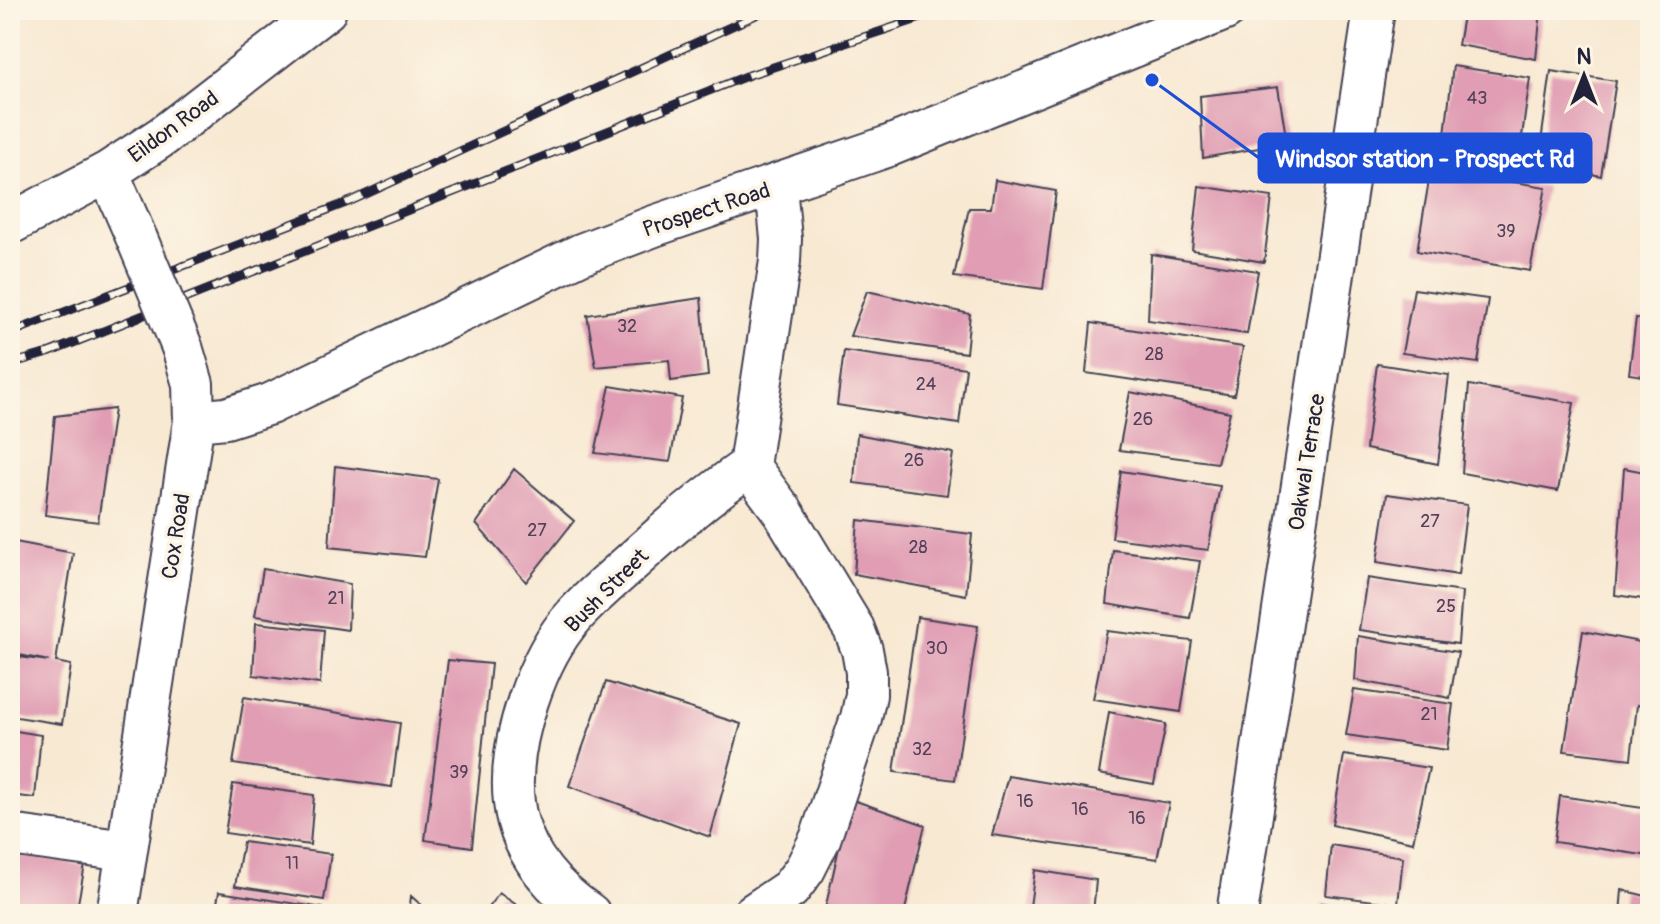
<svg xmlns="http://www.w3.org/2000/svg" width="1660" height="924" font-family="Pangolin,sans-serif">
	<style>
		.building { fill: #e09db4 }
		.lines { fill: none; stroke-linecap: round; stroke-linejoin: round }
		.minor-casing { stroke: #424052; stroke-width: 44 }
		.path { stroke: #424052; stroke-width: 5; stroke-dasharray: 2 6; stroke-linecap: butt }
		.minor { stroke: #fff; stroke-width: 40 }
		.rail-casing { stroke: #22223b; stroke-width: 9 }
		.rail { stroke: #fcf5e5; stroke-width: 6; stroke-dasharray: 18; stroke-linecap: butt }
		.minor-bridge-casing { stroke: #424052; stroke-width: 44; stroke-linecap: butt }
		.minor-bridge { stroke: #fff; stroke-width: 40 }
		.labels { text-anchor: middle; stroke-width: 7; stroke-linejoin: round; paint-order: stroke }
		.number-label { font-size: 18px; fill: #524159 }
		.street-label { font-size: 22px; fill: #22223b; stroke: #fcf5e5 }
		.leader { fill: none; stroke: #1d4ed8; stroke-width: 3 }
		.callout-dot { fill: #1d4ed8; stroke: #fcf5e5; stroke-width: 3 }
		.callout { fill: #1d4ed8; stroke: #1d4ed8; stroke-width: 3 }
		.callout-label { font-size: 24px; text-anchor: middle; font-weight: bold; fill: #fff }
	</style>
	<rect width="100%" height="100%" fill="#fcf5e5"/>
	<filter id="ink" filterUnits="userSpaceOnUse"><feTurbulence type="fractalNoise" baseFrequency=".0125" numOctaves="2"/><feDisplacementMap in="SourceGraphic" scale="16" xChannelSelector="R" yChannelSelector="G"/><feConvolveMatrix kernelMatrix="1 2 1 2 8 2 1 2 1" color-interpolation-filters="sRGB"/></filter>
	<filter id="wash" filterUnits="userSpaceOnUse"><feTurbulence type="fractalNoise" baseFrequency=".006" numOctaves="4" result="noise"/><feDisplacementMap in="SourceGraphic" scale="32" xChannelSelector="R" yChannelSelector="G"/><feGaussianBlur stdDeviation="1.8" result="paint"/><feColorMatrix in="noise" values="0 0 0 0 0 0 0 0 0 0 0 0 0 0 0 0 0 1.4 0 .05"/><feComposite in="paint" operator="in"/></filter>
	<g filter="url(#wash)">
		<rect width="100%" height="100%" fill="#f8e9d3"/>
		<g id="blocks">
			<path class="building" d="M 1464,10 L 1541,10 L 1536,59 L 1458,45 Z
				M 1453,66 L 1530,78 L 1520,151 L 1444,143 Z
				M 1551,71 L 1616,81 L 1601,176 L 1538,163 Z
				M 1278,87 L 1287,143 L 1203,158 L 1200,96 Z
				M 1431,169 L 1546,187 L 1530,271 L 1417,251 Z
				M 995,180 L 1056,191 L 1043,289 L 954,277 L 969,208 L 991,208 Z
				M 1199,186 L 1272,197 L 1264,262 L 1192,250 Z
				M 1151,254 L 1258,271 L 1247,334 L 1148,320 Z
				M 1414,289 L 1488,299 L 1478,363 L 1402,353 Z
				M 867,291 L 970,314 L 966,353 L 850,336 Z
				M 701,298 L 708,376 L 671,381 L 669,360 L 596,367 L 587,315 Z
				M 1636,318 L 1650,321 L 1650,377 L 1629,374 Z
				M 1091,323 L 1243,347 L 1234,395 L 1086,373 Z
				M 844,351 L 966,368 L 959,424 L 837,405 Z
				M 1377,364 L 1449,375 L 1438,464 L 1366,449 Z
				M 1469,385 L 1574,403 L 1558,491 L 1462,473 Z
				M 610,386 L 682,398 L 670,462 L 595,453 Z
				M 1130,392 L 1230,412 L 1217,463 L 1119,450 Z
				M 114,409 L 98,522 L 45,515 L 55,416 Z
				M 857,434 L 953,453 L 947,495 L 854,483 Z
				M 335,466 L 438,479 L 425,557 L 329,547 Z
				M 1624,468 L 1650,473 L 1650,600 L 1615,595 Z
				M 514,469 L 574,521 L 526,582 L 476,524 Z
				M 1121,471 L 1220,486 L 1208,550 L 1112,538 Z
				M 1387,494 L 1467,505 L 1458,575 L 1377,562 Z
				M 858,520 L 972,534 L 966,595 L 854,574 Z
				M 10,541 L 73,553 L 56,662 L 71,665 L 62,724 L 10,716 L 10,656 L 49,661 L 10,653 Z
				M 1113,550 L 1200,561 L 1190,618 L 1107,604 Z
				M 263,569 L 350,584 L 348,630 L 255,616 Z
				M 1367,578 L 1462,592 L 1458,644 L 1359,630 Z
				M 917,617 L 978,626 L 955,780 L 894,772 Z
				M 256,623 L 324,630 L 320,684 L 253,675 Z
				M 1107,631 L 1192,641 L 1181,712 L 1093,699 Z
				M 1583,631 L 1650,644 L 1650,708 L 1637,705 L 1631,759 L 1564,751 Z
				M 1358,636 L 1458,652 L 1450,698 L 1355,680 Z
				M 448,660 L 491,664 L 472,847 L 425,840 Z
				M 606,682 L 741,724 L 710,837 L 569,786 Z
				M 1354,690 L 1453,704 L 1447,750 L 1346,735 Z
				M 244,697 L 400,723 L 392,787 L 233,764 Z
				M 1109,712 L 1166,724 L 1154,784 L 1099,774 Z
				M 10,730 L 41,735 L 35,798 L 10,795 Z
				M 1344,755 L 1429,768 L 1413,842 L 1332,825 Z
				M 1008,776 L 1169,803 L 1157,859 L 992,835 Z
				M 233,784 L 314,795 L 310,845 L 225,833 Z
				M 1560,796 L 1650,809 L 1650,856 L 1554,842 Z
				M 850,799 L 925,825 L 904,914 L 824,914 Z
				M 243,842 L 331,854 L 324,900 L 235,886 Z
				M 1331,845 L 1403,857 L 1398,904 L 1326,895 Z
				M 10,854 L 85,865 L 76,914 L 10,914 Z
				M 1035,870 L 1096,880 L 1093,914 L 1029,914 Z
				M 1622,890 L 1650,897 L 1650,914 L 1620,914 Z
				M 219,892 L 323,908 L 322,914 L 215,914 Z
				M 499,893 L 530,914 L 483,914 Z
				M 411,896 L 431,914 L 409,914 Z
				M 1322,903 L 1377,912 L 1376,914 L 1321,914 Z"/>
		</g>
	</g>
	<g filter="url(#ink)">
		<use href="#blocks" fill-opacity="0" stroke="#424052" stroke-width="2"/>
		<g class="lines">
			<g class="minor-casing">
				<path id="minor" d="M 108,172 L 137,239
					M 10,224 L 108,172 L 163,136 L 326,10
					M 194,421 L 226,418 L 270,404 L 581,254 L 654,226 L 889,146 L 1225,10
					M 10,835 L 126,851
					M 117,914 L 194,421 L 193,384 L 182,347
					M 590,914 C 509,858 498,791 528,701 C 538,671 552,640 574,616 C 593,595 615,577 636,558 C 672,525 709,494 749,466
					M 753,914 L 790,889 L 805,869 L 820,839 L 861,718 L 866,695 L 866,672 L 862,650 L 854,629 L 783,512 L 749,466 L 780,261 L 781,239 L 776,186
					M 1237,914 L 1374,10"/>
			</g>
			<path class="path" d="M 1288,10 L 1293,24"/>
			<use href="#minor" class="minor"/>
			<g class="rail-casing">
				<path id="rail" d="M 10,333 L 351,201 L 767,10
					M 10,364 L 48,353 L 749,75 L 945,10"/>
			</g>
			<use href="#rail" class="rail"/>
			<g class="minor-bridge-casing">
				<path id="minor-bridge" d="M 137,239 L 182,347"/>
			</g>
			<use href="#minor-bridge" class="minor-bridge"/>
		</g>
	</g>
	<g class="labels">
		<g class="number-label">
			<text x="1477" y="104">43</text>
			<text x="1506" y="237">39</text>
			<text x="627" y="332">32</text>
			<text x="1154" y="360">28</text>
			<text x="926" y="390">24</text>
			<text x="1143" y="425">26</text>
			<text x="914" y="466">26</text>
			<text x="1430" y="527">27</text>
			<text x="537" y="536">27</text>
			<text x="918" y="553">28</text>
			<text x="336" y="604">21</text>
			<text x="1446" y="612">25</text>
			<text x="937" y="654">30</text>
			<text x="1429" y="720">21</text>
			<text x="922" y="755">32</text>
			<text x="459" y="778">39</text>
			<text x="1025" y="807">16</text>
			<text x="1080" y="815">16</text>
			<text x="1137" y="824">16</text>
			<text x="292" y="869">11</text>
		</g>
		<g class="street-label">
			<text transform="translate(173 126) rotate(-36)" y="8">Eildon Road</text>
			<text transform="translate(706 209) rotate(-18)" y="8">Prospect Road</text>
			<text transform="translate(1306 462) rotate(-81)" y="8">Oakwal Terrace</text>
			<text transform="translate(175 536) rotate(-81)" y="8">Cox Road</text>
			<text transform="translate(606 590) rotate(-45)" y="8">Bush Street</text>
		</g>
	</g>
	<path class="leader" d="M1152 80L1259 158"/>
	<circle class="callout-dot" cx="1152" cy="80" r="8"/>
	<rect class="callout" x="1259" y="134" width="332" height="48" rx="8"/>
	<g class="callout-label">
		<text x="1425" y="167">Windsor station - Prospect Rd</text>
	</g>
	<rect width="1660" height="924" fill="none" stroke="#fcf5e5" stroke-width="40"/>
	<g transform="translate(1584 76)" stroke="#fcf5e5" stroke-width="6" paint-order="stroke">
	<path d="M0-6L14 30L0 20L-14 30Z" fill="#22223b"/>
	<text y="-12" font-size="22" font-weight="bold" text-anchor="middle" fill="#22223b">N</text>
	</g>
</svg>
